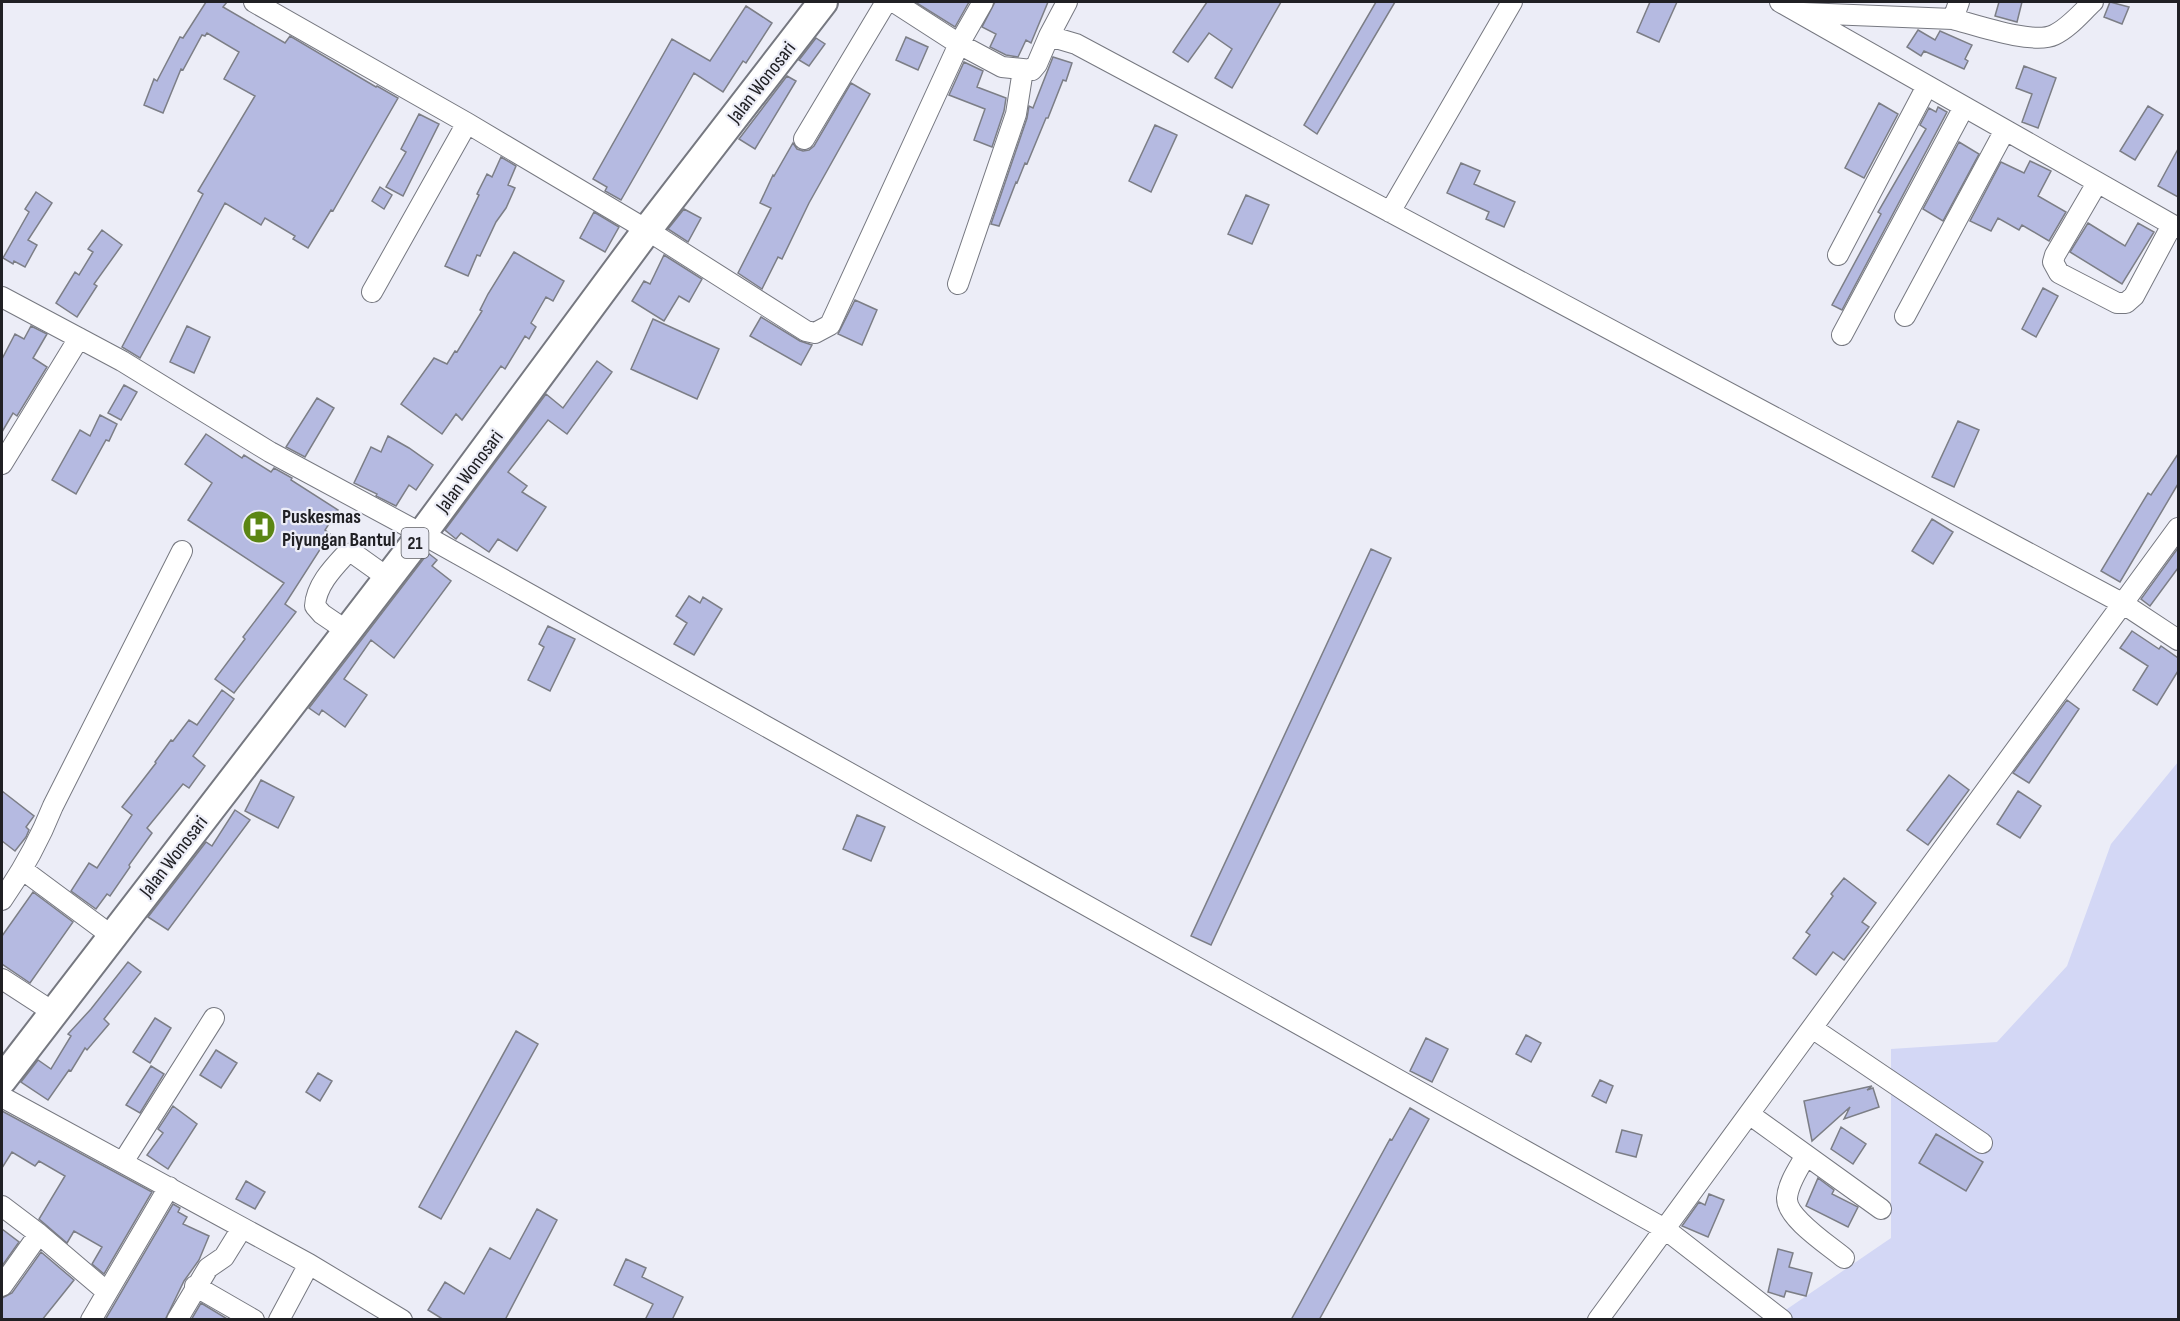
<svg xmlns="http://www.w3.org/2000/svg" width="2180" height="1321" font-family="'Sofia Sans Condensed',sans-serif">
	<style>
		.green { fill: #d3d7f5 }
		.building { fill: #b5bae1; stroke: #7c7e86; stroke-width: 1.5 }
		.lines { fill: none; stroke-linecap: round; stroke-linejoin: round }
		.minor-casing { stroke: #767880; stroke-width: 22 }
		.highway-casing { stroke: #767880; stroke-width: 32 }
		.minor { stroke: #fff; stroke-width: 20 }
		.highway { stroke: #fff; stroke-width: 28 }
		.labels { text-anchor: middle; stroke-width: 4.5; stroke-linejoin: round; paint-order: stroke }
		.shield { fill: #ecedf7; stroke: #5d5e63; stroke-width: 1.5 }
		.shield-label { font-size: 18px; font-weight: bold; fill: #202024 }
		.street-label { font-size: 20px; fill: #202024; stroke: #ecedf7 }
		.poi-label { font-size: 20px; font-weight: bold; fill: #202024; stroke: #ecedf7; text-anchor: start }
	</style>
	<rect width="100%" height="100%" fill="#ecedf7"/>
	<path class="green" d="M 2178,762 L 2178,1319 L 1771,1320 L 1891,1238 L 1891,1049 L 1997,1042 L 2067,966 L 2111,844 Z"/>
	<path class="building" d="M 206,2 L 227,2 L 223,7 L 285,43 L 290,36 L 376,87 L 377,86 L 398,98 L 333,211 L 331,210 L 308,248 L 293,239 L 295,236 L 265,218 L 261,225 L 225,203 L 140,358 L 122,347 L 203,194 L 198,191 L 255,96 L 224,79 L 239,52 L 207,33 L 205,36 L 202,35 L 183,70 L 181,69 L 163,113 L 144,105 L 154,79 L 157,81 L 180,37 L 183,38 Z
		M 915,2 L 969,2 L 955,27 Z
		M 995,2 L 1048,2 L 1031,43 L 1026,40 L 1018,57 L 1006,55 L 990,47 L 996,34 L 982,27 Z
		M 1207,2 L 1281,2 L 1232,88 L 1215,78 L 1232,49 L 1209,33 L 1188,62 L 1173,52 Z
		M 1376,2 L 1395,2 L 1317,134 L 1304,125 Z
		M 1650,2 L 1677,2 L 1659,42 L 1637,32 Z
		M 1999,2 L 2022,2 L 2017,22 L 1995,16 Z
		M 2110,2 L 2129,7 L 2122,24 L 2104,17 Z
		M 746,6 L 772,23 L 746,63 L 743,61 L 723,92 L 694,73 L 621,200 L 605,191 L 607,187 L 593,179 L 672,39 L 710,61 Z
		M 1918,30 L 1935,40 L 1940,31 L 1972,45 L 1965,59 L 1968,61 L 1964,69 L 1924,51 L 1921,56 L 1907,47 Z
		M 906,37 L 928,47 L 918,70 L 896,60 Z
		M 816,38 L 825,44 L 809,66 L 799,60 Z
		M 1053,57 L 1072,63 L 1066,81 L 1063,80 L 1048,118 L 1046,118 L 1027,164 L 1025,163 L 1017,183 L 1016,182 L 999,226 L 991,224 L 1027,118 L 1029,106 L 1033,108 Z
		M 964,62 L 983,71 L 977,87 L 1006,98 L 1004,111 L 992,147 L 974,140 L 985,109 L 949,95 Z
		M 2024,66 L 2056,78 L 2038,128 L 2022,122 L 2032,94 L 2016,88 Z
		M 787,76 L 796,81 L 755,149 L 739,139 Z
		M 851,83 L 870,94 L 809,203 L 782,259 L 778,257 L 762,289 L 738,273 L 771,208 L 760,203 L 773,175 L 774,176 L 793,143 L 797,149 L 803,151 L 809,150 L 814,146 Z
		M 1879,103 L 1898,114 L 1864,178 L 1845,168 Z
		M 2148,106 L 2163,115 L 2135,160 L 2120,151 Z
		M 1938,107 L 1947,112 L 1842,310 L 1832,305 L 1881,214 L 1878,212 L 1926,129 L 1920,125 L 1929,108 L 1936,112 Z
		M 419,114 L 439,124 L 403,196 L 386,187 L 406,152 L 401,149 Z
		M 1155,125 L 1177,135 L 1151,192 L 1129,181 Z
		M 1959,142 L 1979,154 L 1943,221 L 1923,209 Z
		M 2178,149 L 2178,197 L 2158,186 Z
		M 501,157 L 516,166 L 508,185 L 515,188 L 506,208 L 496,222 L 480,256 L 477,255 L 468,276 L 445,266 L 479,195 L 477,194 L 487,174 L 492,177 Z
		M 2030,161 L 2051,171 L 2038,196 L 2066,212 L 2049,241 L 2022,225 L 2019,230 L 1998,218 L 1991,231 L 1970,221 L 2001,162 L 2024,173 Z
		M 1461,163 L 1480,171 L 1474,184 L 1515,202 L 1504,227 L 1486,219 L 1489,212 L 1447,193 Z
		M 380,187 L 392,195 L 384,209 L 372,201 Z
		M 36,192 L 52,203 L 28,240 L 37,245 L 25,267 L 14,261 L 13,264 L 3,258 L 29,212 L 25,209 Z
		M 1246,195 L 1269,205 L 1252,244 L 1228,234 Z
		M 684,209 L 701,218 L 688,242 L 668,229 Z
		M 594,212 L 619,227 L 605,252 L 580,238 Z
		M 2088,223 L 2125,246 L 2138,223 L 2154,232 L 2122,284 L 2070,252 Z
		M 102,230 L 122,245 L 94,284 L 97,286 L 77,317 L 56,303 L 75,272 L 79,275 L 93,252 L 88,249 Z
		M 514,252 L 564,281 L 553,301 L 546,297 L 531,323 L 536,327 L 529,339 L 525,336 L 505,369 L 501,366 L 462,420 L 456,414 L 442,434 L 401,404 L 434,358 L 447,364 L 455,351 L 457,352 L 482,311 L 480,310 L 488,294 Z
		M 664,255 L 702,279 L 689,302 L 679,296 L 664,321 L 632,301 L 644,281 L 650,284 Z
		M 2043,288 L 2058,296 L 2036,337 L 2022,329 Z
		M 855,300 L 877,310 L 862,345 L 838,334 Z
		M 761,317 L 800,341 L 812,345 L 801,365 L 750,336 Z
		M 653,319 L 719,349 L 697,399 L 631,369 Z
		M 31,326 L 47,334 L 33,358 L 47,367 L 17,416 L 13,413 L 2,432 L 2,359 L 15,334 L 24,339 Z
		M 187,326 L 210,337 L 194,373 L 170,362 Z
		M 597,361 L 612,372 L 567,434 L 548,420 L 508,472 L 527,486 L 522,492 L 546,507 L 517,551 L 498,539 L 489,552 L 461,533 L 456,539 L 445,530 L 546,394 L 563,408 Z
		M 124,385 L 137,392 L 121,420 L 108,413 Z
		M 317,398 L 334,408 L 305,457 L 286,447 Z
		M 100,415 L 117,424 L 109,441 L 106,440 L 76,494 L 52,480 L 80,430 L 90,436 Z
		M 1958,421 L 1979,430 L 1954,487 L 1932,477 Z
		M 206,434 L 242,458 L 244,455 L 271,472 L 274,468 L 292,478 L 291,480 L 338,510 L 325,530 L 330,534 L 285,604 L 296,612 L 234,693 L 215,679 L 245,639 L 243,637 L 284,583 L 188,520 L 212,483 L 185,464 Z
		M 388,436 L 409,448 L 433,465 L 416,490 L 409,485 L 396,506 L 376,496 L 377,494 L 354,483 L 371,447 L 381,452 Z
		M 2178,454 L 2178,484 L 2120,582 L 2101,571 L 2148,493 L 2151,495 Z
		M 1932,519 L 1953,532 L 1933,564 L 1912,551 Z
		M 2178,548 L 2178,568 L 2150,606 L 2141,599 Z
		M 1371,549 L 1391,558 L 1211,945 L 1191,936 Z
		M 428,553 L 437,560 L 432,566 L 451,581 L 394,658 L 371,640 L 344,679 L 367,695 L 345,727 L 322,710 L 319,715 L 309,708 Z
		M 689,596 L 700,603 L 703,597 L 722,609 L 694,655 L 674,644 L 687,623 L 676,616 Z
		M 548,626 L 575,639 L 550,691 L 528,680 L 544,647 L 539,644 Z
		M 2132,631 L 2159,649 L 2161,646 L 2178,658 L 2178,671 L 2157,705 L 2133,690 L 2148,666 L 2120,648 Z
		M 222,690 L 234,699 L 193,756 L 205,766 L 189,788 L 183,784 L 147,828 L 152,833 L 129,865 L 130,867 L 110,896 L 107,894 L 96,909 L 71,891 L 89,863 L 97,868 L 132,815 L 122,807 L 156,763 L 155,762 L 171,740 L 173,741 L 189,720 L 197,725 Z
		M 2067,700 L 2079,709 L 2029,783 L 2013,773 Z
		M 1949,775 L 1969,790 L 1928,845 L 1907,830 Z
		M 261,780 L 294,797 L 278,828 L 245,811 Z
		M 2,791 L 34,816 L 26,827 L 29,830 L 26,837 L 15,851 L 2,841 Z
		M 2018,791 L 2041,806 L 2020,838 L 1997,824 Z
		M 235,810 L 250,820 L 168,930 L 148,917 L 206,842 L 212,846 Z
		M 857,815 L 885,827 L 871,861 L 843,849 Z
		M 1844,878 L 1876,903 L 1862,922 L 1869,927 L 1844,960 L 1833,952 L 1816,975 L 1793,958 L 1810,935 L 1806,932 L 1833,896 L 1831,894 Z
		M 33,892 L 73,922 L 30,983 L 2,964 L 2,936 Z
		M 128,962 L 141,972 L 104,1019 L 109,1024 L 87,1050 L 85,1048 L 71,1071 L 69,1070 L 48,1100 L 21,1082 L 38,1060 L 51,1069 L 71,1036 L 68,1034 L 91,1009 Z
		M 155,1018 L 171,1028 L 150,1063 L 133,1052 Z
		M 516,1031 L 538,1044 L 441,1219 L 419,1207 Z
		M 1526,1035 L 1541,1043 L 1531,1062 L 1516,1054 Z
		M 1426,1038 L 1448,1049 L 1432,1082 L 1410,1071 Z
		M 216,1050 L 237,1063 L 221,1088 L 200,1075 Z
		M 151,1066 L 164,1074 L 140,1113 L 126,1105 Z
		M 318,1073 L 332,1081 L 320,1101 L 306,1092 Z
		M 1600,1080 L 1613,1086 L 1606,1103 L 1592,1096 Z
		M 1872,1086 L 1867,1090 L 1873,1088 L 1879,1107 L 1844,1119 L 1850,1107 L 1812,1141 L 1804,1101 Z
		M 173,1106 L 197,1124 L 168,1169 L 147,1155 L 163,1133 L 158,1129 Z
		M 1410,1108 L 1429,1119 L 1319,1320 L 1291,1320 L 1390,1139 L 1392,1140 Z
		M 2,1111 L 152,1192 L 104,1274 L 92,1264 L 102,1247 L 74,1231 L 67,1243 L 39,1219 L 65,1176 L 39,1161 L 35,1166 L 12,1152 L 2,1168 Z
		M 1841,1127 L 1866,1144 L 1853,1164 L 1831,1149 Z
		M 1622,1130 L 1642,1135 L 1636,1157 L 1616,1152 Z
		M 1936,1134 L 1983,1162 L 1966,1191 L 1919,1163 Z
		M 1818,1178 L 1834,1190 L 1832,1194 L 1858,1207 L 1848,1227 L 1806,1206 Z
		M 246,1181 L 265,1192 L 255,1209 L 236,1199 Z
		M 1709,1194 L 1724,1200 L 1708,1237 L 1682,1226 L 1699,1202 L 1705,1205 Z
		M 173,1204 L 180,1208 L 178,1212 L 187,1217 L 183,1224 L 209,1236 L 199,1260 L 184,1281 L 165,1320 L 105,1320 Z
		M 537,1209 L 557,1220 L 505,1320 L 444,1320 L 428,1310 L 445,1282 L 464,1294 L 490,1248 L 510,1259 Z
		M 2,1229 L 19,1242 L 2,1266 Z
		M 1778,1249 L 1793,1253 L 1789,1267 L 1812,1273 L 1806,1296 L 1786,1291 L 1784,1297 L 1768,1292 Z
		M 41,1252 L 74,1280 L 42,1320 L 2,1320 L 2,1298 L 12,1293 Z
		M 626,1259 L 646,1268 L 642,1277 L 683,1297 L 672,1320 L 645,1320 L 653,1304 L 614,1285 Z
		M 201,1303 L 229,1320 L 191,1320 Z"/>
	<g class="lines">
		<g class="minor-casing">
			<path id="minor" d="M 254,2 L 467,123 L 647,230 L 806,331 L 815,333 L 830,325 L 959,44 L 983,2
				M 894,2 L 959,44 L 1002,67 L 1032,70 L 1037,64 L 1049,36 L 1076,44 L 2122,603 L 2178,640
				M 1780,2 L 2178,228
				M 1803,13 L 1953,19 L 1959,2
				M 1953,19 C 1976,25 2033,45 2054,35 C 2069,28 2081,13 2093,2
				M 1049,36 L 1067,2
				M 804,139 L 886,2
				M 2097,183 L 2055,255 L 2053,262 L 2059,273 L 2117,303 L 2126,303 L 2134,296 L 2172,225
				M 1390,212 L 1512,2
				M 1838,255 L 1927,86
				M 958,284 L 1016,114 L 1023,70
				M 372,292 L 467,123
				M 2,297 L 122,361 L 270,452 L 422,534 L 1665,1229 L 1782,1320
				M 1905,316 L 2005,130
				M 1842,335 L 1964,107
				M 2,464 L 79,338
				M 347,631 L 322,614 L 315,606 C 316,586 332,569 345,555 L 353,553 L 388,578
				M 23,870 L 112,936
				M 2,900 C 23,870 39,841 53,806 L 182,551
				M 2,979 L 53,1012
				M 1812,1028 L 1982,1143
				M 2,1097 L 309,1264 L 402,1320
				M 1749,1114 L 1881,1209
				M 1806,1155 C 1799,1168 1788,1183 1787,1198 C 1786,1218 1830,1246 1844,1258
				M 123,1162 L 214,1018
				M 2,1206 L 39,1234 L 107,1292
				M 2,1286 L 39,1234
				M 195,1286 L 254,1320
				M 91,1320 L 169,1187
				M 177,1320 L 208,1268 L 224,1257 L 242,1228
				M 279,1320 L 309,1264
				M 1598,1320 L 2178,528"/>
		</g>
		<g class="highway-casing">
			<path id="highway" d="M 2,1080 L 422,534 L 647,230 L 823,2"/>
		</g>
		<use href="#minor" class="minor"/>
		<use href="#highway" class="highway"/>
	</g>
	<defs>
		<g id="hospital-disc" transform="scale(1.725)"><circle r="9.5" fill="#5b8614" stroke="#ecedf7"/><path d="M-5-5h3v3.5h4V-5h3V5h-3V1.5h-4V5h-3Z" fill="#fff"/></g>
	</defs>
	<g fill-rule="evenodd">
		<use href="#hospital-disc" x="259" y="527"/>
	</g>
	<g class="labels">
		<rect class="shield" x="401.5" y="528" width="27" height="30" rx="4.5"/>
		<g class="shield-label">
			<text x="415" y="549">21</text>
		</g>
		<g class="street-label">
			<text transform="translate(761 82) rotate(-52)" y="7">Jalan Wonosari</text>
			<text transform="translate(469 471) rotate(-53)" y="7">Jalan Wonosari</text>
			<text transform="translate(173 856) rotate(-52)" y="7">Jalan Wonosari</text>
		</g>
		<g class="poi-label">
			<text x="282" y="523">Puskesmas<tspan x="282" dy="23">Piyungan Bantul</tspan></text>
		</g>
	</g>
	<rect width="2180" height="1321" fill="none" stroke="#202024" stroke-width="6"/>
</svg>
